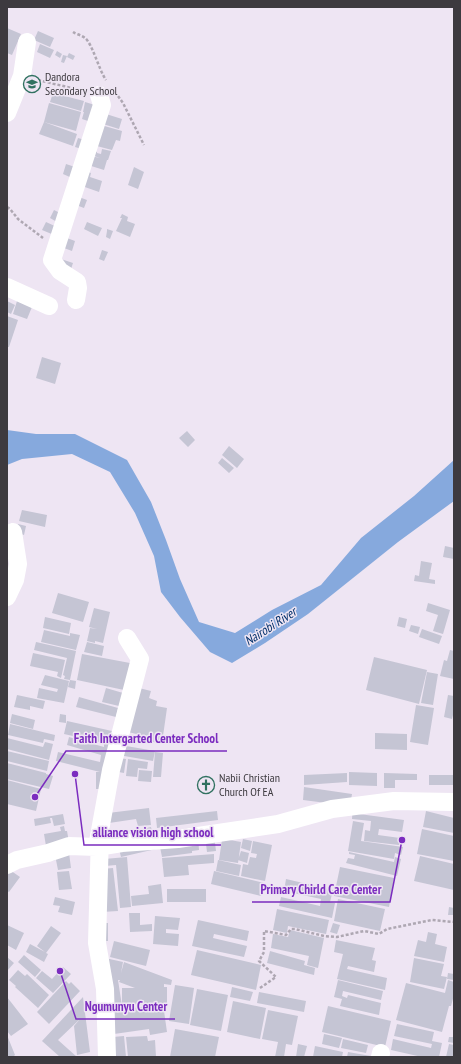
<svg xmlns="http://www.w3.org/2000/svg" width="461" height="1064" font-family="'PT Sans Narrow',sans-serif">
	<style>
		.water { fill: #86a9dd }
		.building { fill: #c5c5d4 }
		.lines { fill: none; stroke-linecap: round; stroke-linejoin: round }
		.path { stroke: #aea7b2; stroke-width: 2.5; stroke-dasharray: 3 2; stroke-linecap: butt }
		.minor { stroke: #fff; stroke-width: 18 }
		.labels { text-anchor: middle; stroke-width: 3; stroke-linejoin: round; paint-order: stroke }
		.poi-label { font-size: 12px; fill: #3d3a3f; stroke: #eee5f3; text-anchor: start }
		.water-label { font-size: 13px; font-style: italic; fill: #002f6a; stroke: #eee5f3 }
		.leader { fill: none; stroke: #7b2cbf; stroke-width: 1.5 }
		.callout-dot { fill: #7b2cbf; stroke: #eee5f3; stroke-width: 1.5 }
		.callout-label { font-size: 13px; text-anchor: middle; font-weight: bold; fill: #7b2cbf; stroke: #eee5f3; stroke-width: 3; stroke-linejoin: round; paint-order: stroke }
	</style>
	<rect width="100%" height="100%" fill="#eee5f3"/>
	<path class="water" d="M 7,430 L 36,434 L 75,434 L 127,460 L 151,502 L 166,540 L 180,579 L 199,622 L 235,633 L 272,610 L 321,585 L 361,538 L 414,496 L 454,460 L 454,501 L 398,542 L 308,614 L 265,643 L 232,663 L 210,652 L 180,617 L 161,592 L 154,556 L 135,513 L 110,472 L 72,454 L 22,459 L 7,465 Z"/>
	<path class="building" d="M 7,28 L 21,34 L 12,55 L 7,53 Z
		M 38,31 L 54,38 L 50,47 L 34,40 Z
		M 40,44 L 54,50 L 50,58 L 37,52 Z
		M 57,51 L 62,54 L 60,58 L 55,55 Z
		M 69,53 L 75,56 L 73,60 L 67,57 Z
		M 63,55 L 67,56 L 64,63 L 61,62 Z
		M 53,93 L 84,101 L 81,111 L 50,102 Z
		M 85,102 L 95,105 L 91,122 L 82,119 L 84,112 L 83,112 Z
		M 49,103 L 81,112 L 76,131 L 44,122 Z
		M 106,114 L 122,119 L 119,129 L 103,124 Z
		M 44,122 L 77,134 L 73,146 L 39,134 Z
		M 101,125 L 122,131 L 120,141 L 116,140 L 112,150 L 93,145 Z
		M 78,138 L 85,140 L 82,149 L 75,147 Z
		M 102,149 L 111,151 L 108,160 L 107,160 L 104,170 L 88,165 L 91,156 L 100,158 L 91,155 L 92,150 L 97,152 L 97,153 L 101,154 Z
		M 66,164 L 75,167 L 72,178 L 63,174 Z
		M 134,167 L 144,172 L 138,189 L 128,185 Z
		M 86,171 L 91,173 L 90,177 L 102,181 L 99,192 L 82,186 Z
		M 79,197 L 87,200 L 84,208 L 76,205 Z
		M 54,210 L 62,214 L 57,222 L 50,218 Z
		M 122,214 L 128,217 L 127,221 L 135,224 L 130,237 L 116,231 L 122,218 L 120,218 Z
		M 46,222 L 57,227 L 54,235 L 42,230 Z
		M 87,222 L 102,228 L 98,236 L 84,229 Z
		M 107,229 L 113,231 L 110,239 L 106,237 L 107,231 Z
		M 67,238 L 75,241 L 72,251 L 64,248 Z
		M 102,250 L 108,252 L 104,261 L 99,259 Z
		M 61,259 L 73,263 L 70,272 Z
		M 7,301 L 15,305 L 11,314 L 7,312 Z
		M 17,301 L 32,307 L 27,319 L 13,314 Z
		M 7,316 L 18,320 L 9,347 L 7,347 Z
		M 42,357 L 61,363 L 55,384 L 36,378 Z
		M 187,431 L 195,440 L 188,447 L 179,438 Z
		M 229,446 L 244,459 L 237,468 L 222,455 Z
		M 222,458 L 234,468 L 229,473 L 218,463 Z
		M 22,510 L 47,515 L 45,527 L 19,521 Z
		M 18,524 L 26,526 L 24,535 L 15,532 Z
		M 445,546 L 454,548 L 454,559 L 443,557 Z
		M 421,561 L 432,563 L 429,579 L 435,580 L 435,584 L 414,581 L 415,575 L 419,576 Z
		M 58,593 L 89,602 L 83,622 L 52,613 Z
		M 428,603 L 450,610 L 443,634 L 433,631 L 438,615 L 426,611 Z
		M 94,608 L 110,612 L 103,643 L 95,641 L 95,643 L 87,641 L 90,628 L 97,629 L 89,627 Z
		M 45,617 L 71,623 L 69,634 L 43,628 Z
		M 399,617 L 407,619 L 405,628 L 397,626 Z
		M 411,625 L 420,627 L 418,634 L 409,631 Z
		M 422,629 L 442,636 L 439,644 L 419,637 Z
		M 44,630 L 70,636 L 70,633 L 80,635 L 76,650 L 41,642 Z
		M 36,642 L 76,651 L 70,680 L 64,679 L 65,676 L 63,675 L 67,658 L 34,650 Z
		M 87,642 L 104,646 L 102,656 L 84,652 Z
		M 450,650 L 454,651 L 454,679 L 440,676 L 444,660 L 447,661 Z
		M 33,653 L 65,660 L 61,678 L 57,676 L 58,672 L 30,666 Z
		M 82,654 L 130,663 L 124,690 L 77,680 Z
		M 374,657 L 427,670 L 419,704 L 366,690 Z
		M 427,672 L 438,674 L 433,705 L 421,703 Z
		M 45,675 L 69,681 L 64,703 L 37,698 L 39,688 L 57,692 L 58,689 L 41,685 Z
		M 70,680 L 76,681 L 75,689 L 68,687 Z
		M 106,688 L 123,693 L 119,706 L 102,702 Z
		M 139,688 L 151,691 L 149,698 L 157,701 L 156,706 L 167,708 L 162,743 L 144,741 L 145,736 L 128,732 Z
		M 17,695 L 45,701 L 43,709 L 30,706 L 30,710 L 14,707 Z
		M 448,695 L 454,696 L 454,711 L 452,719 L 444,717 Z
		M 79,697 L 118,708 L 116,717 L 76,707 Z
		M 416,705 L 434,708 L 428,745 L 410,742 Z
		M 12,714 L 35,720 L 33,729 L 10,723 Z
		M 60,714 L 66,715 L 66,723 L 59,722 Z
		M 67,721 L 112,731 L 109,743 L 155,751 L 153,761 L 107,753 L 106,756 L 126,759 L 124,773 L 103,769 L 104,789 L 96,789 L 96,772 L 100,772 L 56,761 L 58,752 L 100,762 L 101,755 L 67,745 L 69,737 L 104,747 L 104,743 L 64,734 Z
		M 10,724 L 55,735 L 54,741 L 44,739 L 43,743 L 8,735 Z
		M 375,733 L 407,734 L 407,750 L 375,749 Z
		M 7,738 L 43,747 L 45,742 L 53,744 L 49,760 L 7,749 Z
		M 7,751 L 49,761 L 47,771 L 7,761 Z
		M 155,752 L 163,753 L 161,777 L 153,777 Z
		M 128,759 L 148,762 L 147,769 L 138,768 L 137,777 L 126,776 Z
		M 7,763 L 46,773 L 46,774 L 53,776 L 49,789 L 7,779 Z
		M 139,770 L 152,771 L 151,782 L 138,781 Z
		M 349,772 L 377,773 L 377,786 L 349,785 Z
		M 347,773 L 347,782 L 304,785 L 304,775 Z
		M 384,773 L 417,774 L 417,780 L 395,780 L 395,788 L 384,788 Z
		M 429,775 L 454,775 L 454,785 L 429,785 Z
		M 7,780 L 41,789 L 36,811 L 7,804 Z
		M 304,787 L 352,794 L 350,806 L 303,800 Z
		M 353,804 L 359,814 L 404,820 L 402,832 L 379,829 L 378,835 L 400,838 L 399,845 L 364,841 L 365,830 L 370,831 L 371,821 L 352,819 Z
		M 149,808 L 151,825 L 138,826 L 136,819 L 109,823 L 108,813 Z
		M 217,811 L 218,820 L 157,828 L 156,818 Z
		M 426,811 L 454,818 L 454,833 L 423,827 Z
		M 63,814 L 65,824 L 54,826 L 52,818 L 50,818 L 51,823 L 35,826 L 34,819 Z
		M 353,821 L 364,823 L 361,841 L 403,847 L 401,855 L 395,853 L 394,859 L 348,851 Z
		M 64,826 L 65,831 L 67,831 L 69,842 L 46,846 L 44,834 L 61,831 L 60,827 Z
		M 151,827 L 156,849 L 121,857 L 118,845 L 138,848 L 134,831 Z
		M 422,829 L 454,836 L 454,861 L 417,854 Z
		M 223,833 L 231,835 L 230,840 L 241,842 L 238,863 L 219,860 Z
		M 214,835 L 216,851 L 207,852 L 205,836 Z
		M 198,837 L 199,850 L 192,851 L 192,853 L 162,857 L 160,847 Z
		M 243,839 L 252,841 L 250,851 L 241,848 Z
		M 253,841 L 272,845 L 265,881 L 241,876 L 243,864 L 248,865 L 250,857 L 256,858 L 257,854 L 251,853 Z
		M 68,845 L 71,868 L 58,870 L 56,860 L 49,861 Z
		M 241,851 L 249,853 L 247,863 L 238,860 Z
		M 349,852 L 394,862 L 395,857 L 401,859 L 397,876 L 346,863 L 348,858 L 354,859 L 355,855 L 349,854 Z
		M 214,854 L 214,863 L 188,865 L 189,875 L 164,877 L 162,858 Z
		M 420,856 L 454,864 L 454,890 L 414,881 Z
		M 127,857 L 131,907 L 120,908 L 116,865 L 105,866 L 104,859 Z
		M 218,860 L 241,865 L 239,876 L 216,871 Z
		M 340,867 L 394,878 L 389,907 L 334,896 Z
		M 7,868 L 20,877 L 9,892 L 7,891 Z
		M 113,868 L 118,911 L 102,912 L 102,869 Z
		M 69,871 L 72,889 L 59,890 L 57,872 Z
		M 214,871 L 264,883 L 261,896 L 211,884 Z
		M 286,879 L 333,890 L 330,902 L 335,903 L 332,918 L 279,906 L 281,897 L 320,906 L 321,899 L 284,891 Z
		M 161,884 L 163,903 L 132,906 L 131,896 L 149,894 L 148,886 Z
		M 167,889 L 206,889 L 206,902 L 167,902 Z
		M 55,897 L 75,902 L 72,915 L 58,912 L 60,906 L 53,905 Z
		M 338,899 L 385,909 L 380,931 L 334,921 Z
		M 449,907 L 454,908 L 454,915 L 448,915 Z
		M 277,909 L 329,920 L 326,934 L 288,926 L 287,933 L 273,930 Z
		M 129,913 L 140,913 L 140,925 L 152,924 L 152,931 L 130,932 Z
		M 155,916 L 180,918 L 178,930 L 166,929 L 166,933 L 179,934 L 178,946 L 153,944 Z
		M 198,920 L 249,931 L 247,941 L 214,934 L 213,938 L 247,946 L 244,957 L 192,946 Z
		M 101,923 L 108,923 L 108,941 L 102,941 Z
		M 333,923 L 340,925 L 337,934 L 330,932 Z
		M 7,925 L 24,933 L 16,950 L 7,945 Z
		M 51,926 L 61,933 L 46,953 L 48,954 L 44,962 L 26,952 L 30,944 L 45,952 L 37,946 Z
		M 290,930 L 324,938 L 318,968 L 307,965 L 309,956 L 271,948 L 273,934 L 288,937 Z
		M 428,932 L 437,934 L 435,944 L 447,947 L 444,962 L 414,956 L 418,940 L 426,942 Z
		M 336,940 L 375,948 L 372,960 L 376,961 L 374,972 L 348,966 L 347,969 L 387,978 L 385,990 L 337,979 L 343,954 L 334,952 Z
		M 114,941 L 150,950 L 146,966 L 110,957 Z
		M 197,950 L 261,965 L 256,990 L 191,975 Z
		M 270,951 L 305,961 L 304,965 L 315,968 L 314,975 L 267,963 Z
		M 24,955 L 41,970 L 35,977 L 18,962 Z
		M 7,957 L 14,963 L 7,971 Z
		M 105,958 L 123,962 L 121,973 L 124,962 L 172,980 L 171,985 L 164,984 L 164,987 L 167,987 L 167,1003 L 122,1005 L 122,988 L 135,988 L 119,982 L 120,980 L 118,980 L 122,1006 L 113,1007 Z
		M 414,958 L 444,964 L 441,976 L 447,977 L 444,989 L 410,982 Z
		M 63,967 L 71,974 L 53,993 L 36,978 L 42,971 L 52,979 Z
		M 18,970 L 25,976 L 27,974 L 49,995 L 38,1008 L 15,987 L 16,986 L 9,980 Z
		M 448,973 L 454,974 L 454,980 L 447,979 Z
		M 338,980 L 383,991 L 381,1000 L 343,991 L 342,996 L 347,998 L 348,995 L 381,1003 L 379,1015 L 340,1006 L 342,999 L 334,997 Z
		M 448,980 L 454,982 L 454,995 L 451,1006 L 449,1006 L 442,1032 L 396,1020 L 406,983 L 445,993 Z
		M 66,981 L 69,984 L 71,982 L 80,991 L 49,1024 L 37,1012 Z
		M 175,985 L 194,988 L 189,1024 L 169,1021 Z
		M 232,987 L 253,992 L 250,1001 L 230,997 Z
		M 197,989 L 228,995 L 221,1031 L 190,1025 Z
		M 259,992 L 306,1001 L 304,1012 L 257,1003 Z
		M 7,997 L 28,1024 L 11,1036 L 7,1031 Z
		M 83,997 L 90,1052 L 77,1055 L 74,1026 L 80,1019 L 58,1040 L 77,1057 L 60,1057 L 42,1041 Z
		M 233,1001 L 266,1008 L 260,1039 L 227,1032 Z
		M 163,1004 L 167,1032 L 150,1035 L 149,1029 L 114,1034 L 110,1011 Z
		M 328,1006 L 391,1021 L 385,1047 L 322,1032 Z
		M 268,1010 L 298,1016 L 292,1045 L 286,1044 L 284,1057 L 275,1057 L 278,1042 L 262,1039 Z
		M 397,1024 L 434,1032 L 432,1041 L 442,1043 L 439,1057 L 422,1057 L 391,1050 L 393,1039 L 431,1048 L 432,1044 L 394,1036 Z
		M 175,1029 L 219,1037 L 215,1057 L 170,1057 Z
		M 324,1034 L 342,1038 L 339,1048 L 322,1044 Z
		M 7,1035 L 15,1055 L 13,1057 L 7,1057 Z
		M 124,1036 L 126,1057 L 116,1057 L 113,1037 Z
		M 147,1036 L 148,1041 L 155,1040 L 156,1057 L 128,1057 L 126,1037 Z
		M 449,1037 L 454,1037 L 454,1043 L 448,1042 Z
		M 343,1039 L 368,1045 L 366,1053 L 341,1048 Z
		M 298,1044 L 307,1046 L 304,1057 L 296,1057 Z
		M 449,1044 L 454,1045 L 454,1057 L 446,1057 Z
		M 315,1046 L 343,1052 L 342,1057 L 313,1057 Z
		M 348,1052 L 371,1056 L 371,1057 L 347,1057 Z"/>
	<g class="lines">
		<path class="path" d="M 73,32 C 76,34 81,35 85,38 C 92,43 99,70 106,80
			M 38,80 L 84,91
			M 118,96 L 123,103 L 144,145
			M 7,207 L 10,209 L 18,219 L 43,238
			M 260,988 L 276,977 L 259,961 L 264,952 L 264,931 L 286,935 L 291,929 L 295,929 L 324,936 L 337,937 L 364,931 L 379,934 L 387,929 L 432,920 L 454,922"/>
		<path class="minor" d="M 7,113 L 22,76 L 27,42
			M 7,287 L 49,306
			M 76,300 L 78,288 L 77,282 L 60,271 L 52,260 L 102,105 L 99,95
			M 7,597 L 15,580 L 18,564 L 13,532
			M 7,865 L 17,860 L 48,853 L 69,846 L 97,847 L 122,843 L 178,839 L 278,824 L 332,809 L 394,801 L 454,802
			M 107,1057 L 105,989 L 97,943 L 100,834 L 97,847 L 111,770 L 140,659 L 127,638
			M 380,1057 L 381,1053"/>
	</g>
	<defs>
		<g id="school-ring" transform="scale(0.9)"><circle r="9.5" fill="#eee5f3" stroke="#307160" stroke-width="1.5"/><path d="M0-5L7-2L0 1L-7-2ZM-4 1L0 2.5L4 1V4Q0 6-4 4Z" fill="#307160"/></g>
		<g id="church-ring" transform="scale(0.9)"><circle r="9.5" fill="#eee5f3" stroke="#307160" stroke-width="1.5"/><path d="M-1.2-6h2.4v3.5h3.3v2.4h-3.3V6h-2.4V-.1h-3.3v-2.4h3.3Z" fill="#307160"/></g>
	</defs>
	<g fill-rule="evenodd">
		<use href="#school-ring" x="32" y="84"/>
		<use href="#church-ring" x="206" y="785"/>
	</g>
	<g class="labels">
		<g class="poi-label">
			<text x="45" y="81">Dandora<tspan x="45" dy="14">Secondary School</tspan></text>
			<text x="219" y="782">Nabii Christian<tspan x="219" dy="14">Church Of EA</tspan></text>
		</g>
		<g class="water-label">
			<text transform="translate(270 626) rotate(-33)" y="5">Nairobi River</text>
		</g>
	</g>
	<path class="leader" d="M35 797L66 751H227M75 774L84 845H221M402 840L390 902H252M60 971L76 1019H175"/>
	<g class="callout-dot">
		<circle cx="35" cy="797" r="4"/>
		<circle cx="75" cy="774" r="4"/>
		<circle cx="402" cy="840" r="4"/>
		<circle cx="60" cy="971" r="4"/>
	</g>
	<g class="callout-label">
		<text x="146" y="743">Faith Intergarted Center School</text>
		<text x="153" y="837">alliance vision high school</text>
		<text x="321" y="894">Primary Chirld Care Center</text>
		<text x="126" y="1011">Ngumunyu Center</text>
	</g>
	<rect width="461" height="1064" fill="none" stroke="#3d3a3f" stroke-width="16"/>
</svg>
